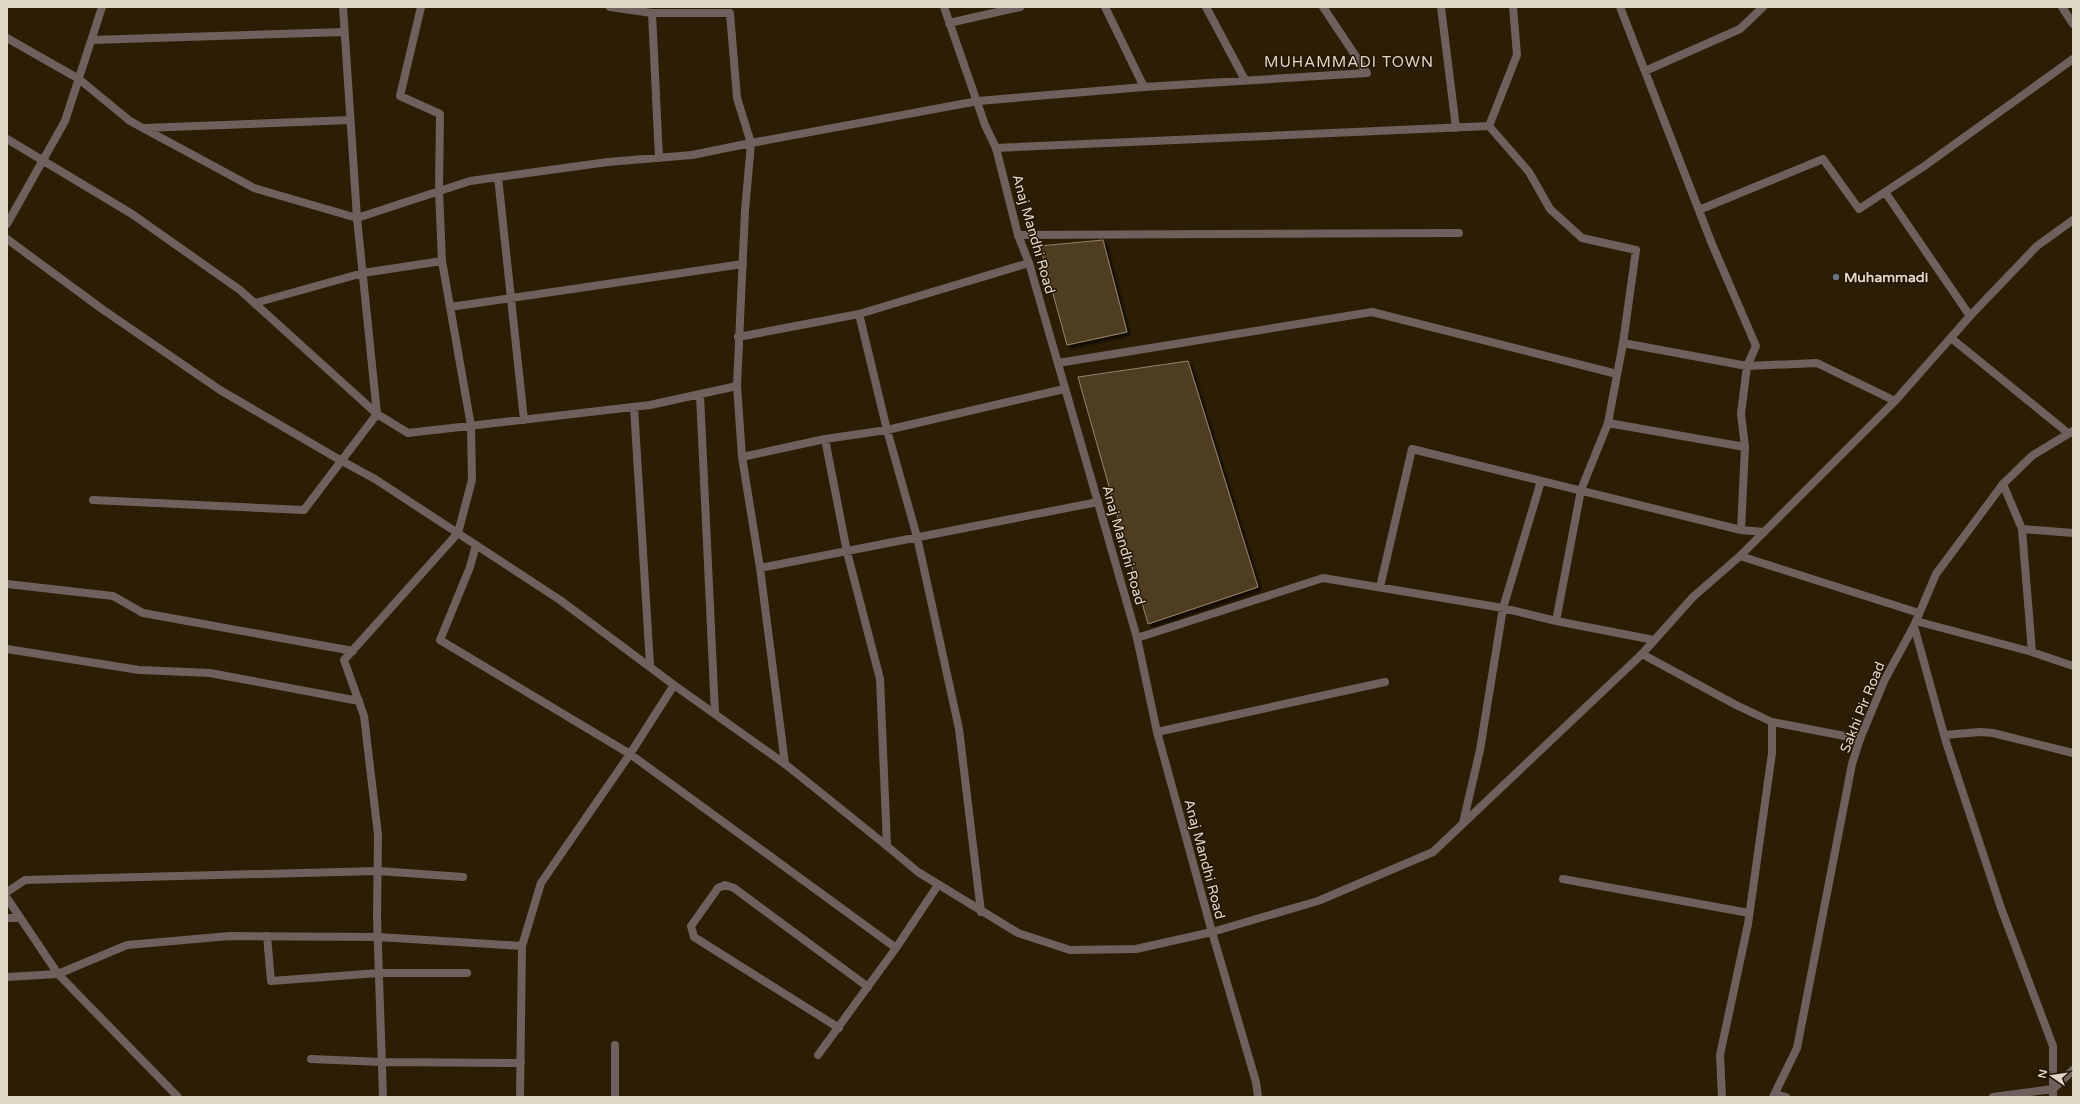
<svg xmlns="http://www.w3.org/2000/svg" width="2080" height="1104" font-family="'Varela Round',sans-serif">
	<style>
		.building { fill: #4f3c24; stroke: #978268; filter: url(#shadow) }
		.lines { fill: none; stroke-linecap: round; stroke-linejoin: round }
		.service { stroke: #6f605e; stroke-width: 8 }
		.minor { stroke: #6f605e; stroke-width: 8 }
		.tertiary { stroke: #6f605e; stroke-width: 8 }
		.worship-dot { fill: #6b7280; stroke: #221500; stroke-width: 1.5 }
		.labels { text-anchor: middle; stroke-width: 3; stroke-linejoin: round; paint-order: stroke }
		.street-label { font-size: 14px; fill: #e0d7c8; stroke: #221500 }
		.poi-label { font-size: 14px; font-weight: bold; fill: #e0d7c8; stroke: #221500; text-anchor: start }
		.neighbourhood-label { font-size: 15px; letter-spacing: 1px; fill: #e0d7c8; stroke: #221500 }
	</style>
	<defs>
		<filter id="shadow"><feDropShadow dx="3.5" dy="3.5" stdDeviation="1" flood-color="#0009"/></filter>
	</defs>
	<rect width="100%" height="100%" fill="#2c1e04"/>
	<path class="building" d="M 1103,240 L 1127,332 L 1067,345 L 1040,246 Z
		M 1188,361 L 1258,587 L 1148,624 L 1078,377 Z"/>
	<g class="lines">
		<path class="service" d="M 1951,338 L 2068,433"/>
		<path class="minor" d="M 421,7 L 400,96 L 440,114 L 439,191 L 442,261
			M 610,7 L 652,13 L 659,158
			M 1105,7 L 1144,87
			M 1206,7 L 1245,80
			M 1441,7 L 1456,128
			M 1620,7 L 1712,244 L 1756,346 L 1747,366 L 1741,414 L 1745,447 L 1741,530 L 1764,532
			M 2062,7 L 2073,24
			M 949,23 L 1020,7
			M 7,38 L 79,79 L 130,121 L 254,188 L 357,218 L 470,181 L 608,162 L 692,155 L 751,143 L 737,98 L 730,13 L 652,13
			M 92,40 L 344,32
			M 1645,71 L 1740,29 L 1763,7
			M 1489,126 L 1529,172 L 1550,209 L 1582,238 L 1636,250 L 1623,343 L 1608,423 L 1581,490 L 1556,621
			M 1489,126 L 1517,55 L 1513,7
			M 144,128 L 350,120
			M 7,139 L 132,214 L 240,290 L 377,414 L 408,433 L 650,405 L 737,386 L 742,457 L 760,568 L 785,764
			M 996,148 L 1489,126
			M 498,177 L 524,420
			M 1885,192 L 1970,316
			M 1699,210 L 1823,159 L 1859,209 L 1923,167 L 2073,59
			M 7,224 L 65,121 L 102,7
			M 1018,235 L 1459,233
			M 255,303 L 363,273 L 442,261 L 471,426 L 472,480 L 458,533 L 344,660 L 364,716 L 378,835 L 377,916 L 383,1097
			M 450,307 L 743,264
			M 859,314 L 1029,263
			M 738,337 L 859,314 L 887,430 L 917,537 L 959,729 L 981,912
			M 1623,343 L 1747,366 L 1817,363 L 1895,401
			M 1058,363 L 1372,312 L 1617,374
			M 737,386 L 745,211 L 751,143 L 978,101 L 1144,87 L 1367,73 L 1323,7
			M 700,395 L 715,713
			M 634,407 L 650,665
			M 1608,423 L 1745,447
			M 825,439 L 847,552 L 880,679 L 887,846
			M 742,457 L 825,439 L 887,430 L 1064,389
			M 2003,484 L 2022,529 L 2032,652
			M 93,500 L 304,510 L 377,414 L 357,218 L 343,7
			M 2022,529 L 2073,533
			M 476,545 L 470,567 L 440,640 L 630,754 L 896,948 L 938,885
			M 1740,556 L 1919,613
			M 760,568 L 1098,502
			M 7,584 L 113,596 L 143,613 L 353,651
			M 1380,587 L 1412,449 L 1741,530
			M 1916,621 L 2032,652 L 2073,666
			M 1914,626 L 1946,742 L 2001,908 L 2053,1046 L 2053,1097
			M 1137,638 L 1323,578 L 1503,608 L 1556,621 L 1654,640
			M 7,649 L 139,670 L 210,673 L 359,701
			M 1642,654 L 1736,705 L 1772,722 L 1860,739
			M 1157,732 L 1385,682
			M 1944,735 L 1980,732 L 1993,733 L 2073,753
			M 1463,823 L 1480,750 L 1503,608 L 1541,481
			M 1563,879 L 1749,913
			M 7,892 L 25,880 L 378,871 L 463,877
			M 7,918 L 20,918
			M 267,936 L 271,981 L 379,973 L 467,973
			M 7,977 L 58,974 L 127,945 L 230,936 L 378,937 L 522,946
			M 839,1028 L 694,937 L 691,926 L 718,888 L 725,885 L 734,888 L 868,987
			M 818,1055 L 896,948
			M 311,1059 L 382,1062 L 521,1063
			M 1775,1094 L 1786,1097
			M 520,1097 L 522,946 L 541,883 L 630,754 L 674,685
			M 615,1097 L 615,1045
			M 1722,1097 L 1720,1055 L 1748,924 L 1772,753 L 1772,722
			M 1993,1097 L 2053,1089 L 2073,1070"/>
		<path class="tertiary" d="M 944,7 L 985,125 L 996,148 L 1018,235 L 1029,263 L 1137,638 L 1157,732 L 1212,932 L 1256,1082 L 1258,1097
			M 7,239 L 102,309 L 220,390 L 340,460 L 375,479 L 560,600 L 674,685 L 785,764 L 887,846 L 918,872 L 1018,933 L 1070,950 L 1136,949 L 1212,932 L 1318,901 L 1433,852 L 1642,654 L 1693,597 L 1740,556 L 1895,401 L 1970,316 L 2037,246 L 2073,220
			M 7,898 L 58,974 L 178,1097
			M 1773,1097 L 1797,1048 L 1852,764 L 1860,739 L 1885,679 L 1914,626 L 1936,574 L 2003,484 L 2033,455 L 2073,431"/>
	</g>
	<circle class="worship-dot" cx="1836" cy="277" r="4"/>
	<g class="labels">
		<g class="street-label">
			<text transform="translate(1034 234) rotate(74)" y="5">Anaj Mandhi Road</text>
			<text transform="translate(1124 545) rotate(74)" y="5">Anaj Mandhi Road</text>
			<text transform="translate(1862 707) rotate(-68)" y="5">Sakhi Pir Road</text>
			<text transform="translate(1205 859) rotate(75)" y="5">Anaj Mandhi Road</text>
		</g>
		<g class="poi-label">
			<text x="1844" y="282">Muhammadi</text>
		</g>
		<g class="neighbourhood-label">
			<text x="1349" y="67">MUHAMMADI TOWN</text>
		</g>
	</g>
	<rect width="2080" height="1104" fill="none" stroke="#e0d7c8" stroke-width="16"/>
	<g transform="translate(2052 1076) rotate(283)" stroke="#221500" stroke-width="3" paint-order="stroke">
	<path d="M0-3L7 15L0 10L-7 15Z" fill="#e0d7c8"/>
	<text y="-6" font-size="11" font-weight="bold" text-anchor="middle" fill="#e0d7c8">N</text>
	</g>
</svg>
